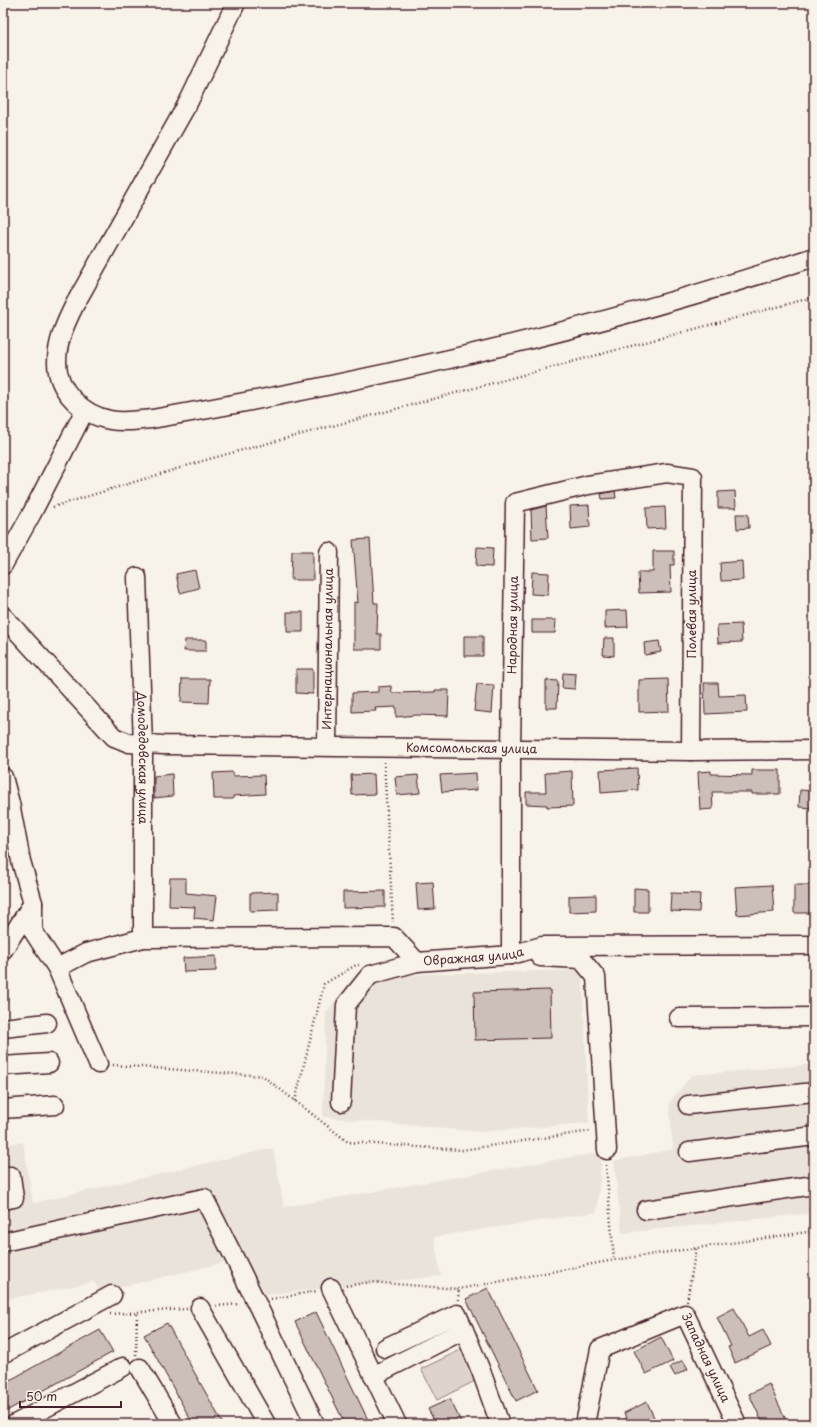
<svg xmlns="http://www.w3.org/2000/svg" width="817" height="1427" font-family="'Playpen Sans',sans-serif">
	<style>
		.built { fill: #eae3da }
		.green { fill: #ded4cc; stroke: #947a7c }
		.building { fill: #ccbfb9; stroke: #4a1f2b }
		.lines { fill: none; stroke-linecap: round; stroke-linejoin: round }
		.minor-casing { stroke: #4a1f2b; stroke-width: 21 }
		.path { stroke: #4a1f2b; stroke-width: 2.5; stroke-dasharray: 1 3; stroke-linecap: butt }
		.minor { stroke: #f7f3e8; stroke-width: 18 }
		.labels { text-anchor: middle; stroke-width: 3.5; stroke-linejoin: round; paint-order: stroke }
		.street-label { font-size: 12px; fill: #4a1f2b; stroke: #f7f3e8 }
	</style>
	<rect width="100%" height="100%" fill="#f7f3e8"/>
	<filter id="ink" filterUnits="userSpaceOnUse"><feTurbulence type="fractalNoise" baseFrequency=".025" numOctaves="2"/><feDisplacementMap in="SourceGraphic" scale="8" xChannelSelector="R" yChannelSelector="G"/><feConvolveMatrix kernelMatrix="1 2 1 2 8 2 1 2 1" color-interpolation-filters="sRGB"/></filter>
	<g filter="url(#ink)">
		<path class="built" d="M 582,970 L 589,1123 L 479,1132 L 323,1117 L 326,1013 L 357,972 L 368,987 L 389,975 Z
			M 805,1065 L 814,1065 L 814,1213 L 622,1233 L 614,1161 L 673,1149 L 669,1103 L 692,1075 Z
			M 23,1142 L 33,1203 L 273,1148 L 284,1207 L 602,1152 L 597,1212 L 434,1237 L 441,1276 L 242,1297 L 233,1281 L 227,1262 L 100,1292 L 94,1282 L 3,1300 L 3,1145 Z"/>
		<path class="green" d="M 471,1345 L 487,1375 L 437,1400 L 421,1369 Z"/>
		<path class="building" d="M 615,491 L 616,498 L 602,499 L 601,494 Z
			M 735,491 L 736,508 L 718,508 L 718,492 Z
			M 589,505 L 590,527 L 571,529 L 570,506 Z
			M 546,506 L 548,538 L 532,539 L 531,510 Z
			M 665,507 L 666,528 L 647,529 L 646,508 Z
			M 736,514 L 748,514 L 749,528 L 737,529 Z
			M 370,539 L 374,603 L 378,603 L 377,634 L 381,634 L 381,649 L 354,649 L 354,602 L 358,603 L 353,540 Z
			M 477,547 L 493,548 L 492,567 L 476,566 Z
			M 292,551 L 313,551 L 313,580 L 291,580 Z
			M 653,551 L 674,551 L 674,565 L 670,565 L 671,592 L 639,593 L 638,572 L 653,572 Z
			M 742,561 L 743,580 L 721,581 L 720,563 Z
			M 195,570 L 199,588 L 180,593 L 176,574 Z
			M 532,572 L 549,573 L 548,595 L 531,594 Z
			M 627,610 L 628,627 L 605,628 L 605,611 Z
			M 287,612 L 303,612 L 303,632 L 287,632 Z
			M 532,620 L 556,620 L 555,633 L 532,633 Z
			M 741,624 L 742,642 L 718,643 L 717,625 Z
			M 464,636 L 483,636 L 483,656 L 464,656 Z
			M 604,638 L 614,638 L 614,656 L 603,655 Z
			M 185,640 L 206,640 L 206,651 L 184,651 Z
			M 659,641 L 661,652 L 645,655 L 644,643 Z
			M 296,669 L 313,669 L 313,694 L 296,693 Z
			M 563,673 L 576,674 L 575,689 L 562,688 Z
			M 182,679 L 210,679 L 209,703 L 181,702 Z
			M 668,679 L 669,711 L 639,712 L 639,680 Z
			M 546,680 L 558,681 L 557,708 L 546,708 Z
			M 704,683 L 718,683 L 719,696 L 746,695 L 747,712 L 705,714 Z
			M 477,684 L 494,685 L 492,713 L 474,711 Z
			M 391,686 L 392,693 L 435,692 L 435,690 L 449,690 L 448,716 L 417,715 L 396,717 L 396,707 L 375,708 L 376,711 L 352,712 L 352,693 L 378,692 L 378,687 Z
			M 637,768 L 638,790 L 601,793 L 600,770 Z
			M 752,770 L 780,770 L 780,794 L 752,794 L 752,792 L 712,792 L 713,809 L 700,810 L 698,772 L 711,771 L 711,774 L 752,775 Z
			M 572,771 L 573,806 L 547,807 L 547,805 L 526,804 L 526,792 L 546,792 L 545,773 Z
			M 232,772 L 233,776 L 264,775 L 265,794 L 233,796 L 233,799 L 214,799 L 213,773 Z
			M 476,773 L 477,790 L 442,792 L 440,775 Z
			M 172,774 L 173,796 L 154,798 L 154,776 Z
			M 374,774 L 375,794 L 352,795 L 351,775 Z
			M 418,775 L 420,793 L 397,795 L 395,777 Z
			M 800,790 L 814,791 L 814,808 L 799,807 Z
			M 170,878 L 186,878 L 186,893 L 217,896 L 214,920 L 194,918 L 195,907 L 169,906 Z
			M 433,882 L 435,909 L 418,910 L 416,883 Z
			M 772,885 L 774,912 L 737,915 L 735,887 Z
			M 794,885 L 810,885 L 810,913 L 794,913 Z
			M 634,888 L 648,889 L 648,912 L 634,912 Z
			M 385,891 L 385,907 L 343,908 L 343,892 Z
			M 278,892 L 278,910 L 250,911 L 250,893 Z
			M 671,893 L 700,894 L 699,912 L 670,911 Z
			M 596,895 L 596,911 L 569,912 L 569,896 Z
			M 216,956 L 216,971 L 184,972 L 183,958 Z
			M 550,990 L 551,1038 L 475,1040 L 474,992 Z
			M 488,1288 L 538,1390 L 516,1401 L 466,1299 Z
			M 734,1308 L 749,1337 L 763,1330 L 771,1346 L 735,1363 L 728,1347 L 731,1346 L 717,1317 Z
			M 316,1312 L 370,1424 L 345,1424 L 295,1322 Z
			M 167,1323 L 223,1424 L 193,1424 L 144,1335 Z
			M 100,1330 L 113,1352 L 3,1413 L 3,1384 Z
			M 661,1337 L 673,1361 L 646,1374 L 634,1351 Z
			M 683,1360 L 688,1369 L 675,1376 L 670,1367 Z
			M 769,1384 L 788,1424 L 763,1424 L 749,1394 Z
			M 450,1399 L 462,1424 L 436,1424 L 428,1409 Z
			M 647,1402 L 657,1424 L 629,1424 L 624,1413 Z"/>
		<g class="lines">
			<g class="minor-casing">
				<g id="minor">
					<path d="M 236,3 L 189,101 L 75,304 C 66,322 57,341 57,362 C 57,391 83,415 110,420 C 124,423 138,420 152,419 C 377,380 598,329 814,257"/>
					<path d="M 3,565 L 32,513 L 85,410"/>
					<path id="s1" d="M 137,577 L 143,745 L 143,938"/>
					<path id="s2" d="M 3,616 L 114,737 L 129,743 L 163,745 L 691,751 L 814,750"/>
					<path id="s3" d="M 327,746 L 329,552"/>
					<path d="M 3,777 L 10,803 L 21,861 L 33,903 L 33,931 L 57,968 L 86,953 L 143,938 L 394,937 L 417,962"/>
					<path d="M 3,950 L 33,903"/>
					<path id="s4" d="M 511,955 L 511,748 L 515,503 L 588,485 L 667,473 L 693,477 L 691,751"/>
					<path d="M 540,957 L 581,959 L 596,977 L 607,1150"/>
					<path d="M 57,968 L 98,1064"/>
					<path d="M 679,1018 L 814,1017"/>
					<path d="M 3,1028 L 47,1023"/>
					<path d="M 3,1066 L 49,1063"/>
					<path id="s5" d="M 341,1102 L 346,1005 L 370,975 L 417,962 L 511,955 L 542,946 L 814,945"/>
					<path d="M 688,1105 L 814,1092"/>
					<path d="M 3,1109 L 55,1105"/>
					<path d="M 689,1152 L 814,1136"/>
					<path d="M 3,1177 L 11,1176 L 14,1198 L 3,1200"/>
					<path d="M 646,1210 L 814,1185"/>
					<path d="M 3,1242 L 204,1198 L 240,1269 L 315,1424"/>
					<path d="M 331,1288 L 397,1424"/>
					<path d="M 200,1308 L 266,1424"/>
					<path d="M 385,1348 L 457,1314 L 464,1330"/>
					<path d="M 3,1354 L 112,1295"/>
					<path d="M 140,1368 L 173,1424"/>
					<path d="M 373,1376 L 464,1330 L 481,1371 L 500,1424"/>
					<path d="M 15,1424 L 123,1367"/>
					<path id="s6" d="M 585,1424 L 600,1349 L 685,1314 L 737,1424"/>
				</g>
			</g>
			<path class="path" d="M 53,507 L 209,459 L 814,297
				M 384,762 L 393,922
				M 113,1065 L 263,1076 L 348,1142 L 462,1150 L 591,1131
				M 295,1101 L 324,984 L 356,965 L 359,965
				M 606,1165 L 614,1260
				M 346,1286 L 371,1282 L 459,1289 L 614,1260 L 814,1231
				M 271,1299 L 317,1291
				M 458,1300 L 459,1289
				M 687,1301 L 696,1248
				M 216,1306 L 240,1304
				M 110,1314 L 187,1309
				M 136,1355 L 137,1313"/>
			<use href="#minor" class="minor"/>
		</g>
	</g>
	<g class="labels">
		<g class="street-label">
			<text transform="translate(692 614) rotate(-90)" y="4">Полевая улица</text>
			<text dy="4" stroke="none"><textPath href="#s4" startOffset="330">Народная улица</textPath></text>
			<text dy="4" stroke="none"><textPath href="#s3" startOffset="97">Интернациональная улица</textPath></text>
			<text dy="4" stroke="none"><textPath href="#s2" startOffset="523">Комсомольская улица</textPath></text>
			<text dy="4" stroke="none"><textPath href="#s1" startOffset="181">Домодедовская улица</textPath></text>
			<text dy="4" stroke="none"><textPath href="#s5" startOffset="241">Овражная улица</textPath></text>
			<text dy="4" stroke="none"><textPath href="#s6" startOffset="217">Западная улица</textPath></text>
		</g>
	</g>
	<rect width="817" height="1427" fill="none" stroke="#f7f3e8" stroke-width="16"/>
	<rect x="8" y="8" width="801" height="1411" fill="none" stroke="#4a1f2b" stroke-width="1.5" filter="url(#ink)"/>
	<path d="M20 1401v6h101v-6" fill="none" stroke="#4a1f2b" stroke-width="2"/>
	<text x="26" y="1401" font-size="12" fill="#4a1f2b" stroke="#f7f3e8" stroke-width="3" paint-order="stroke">50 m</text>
</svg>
